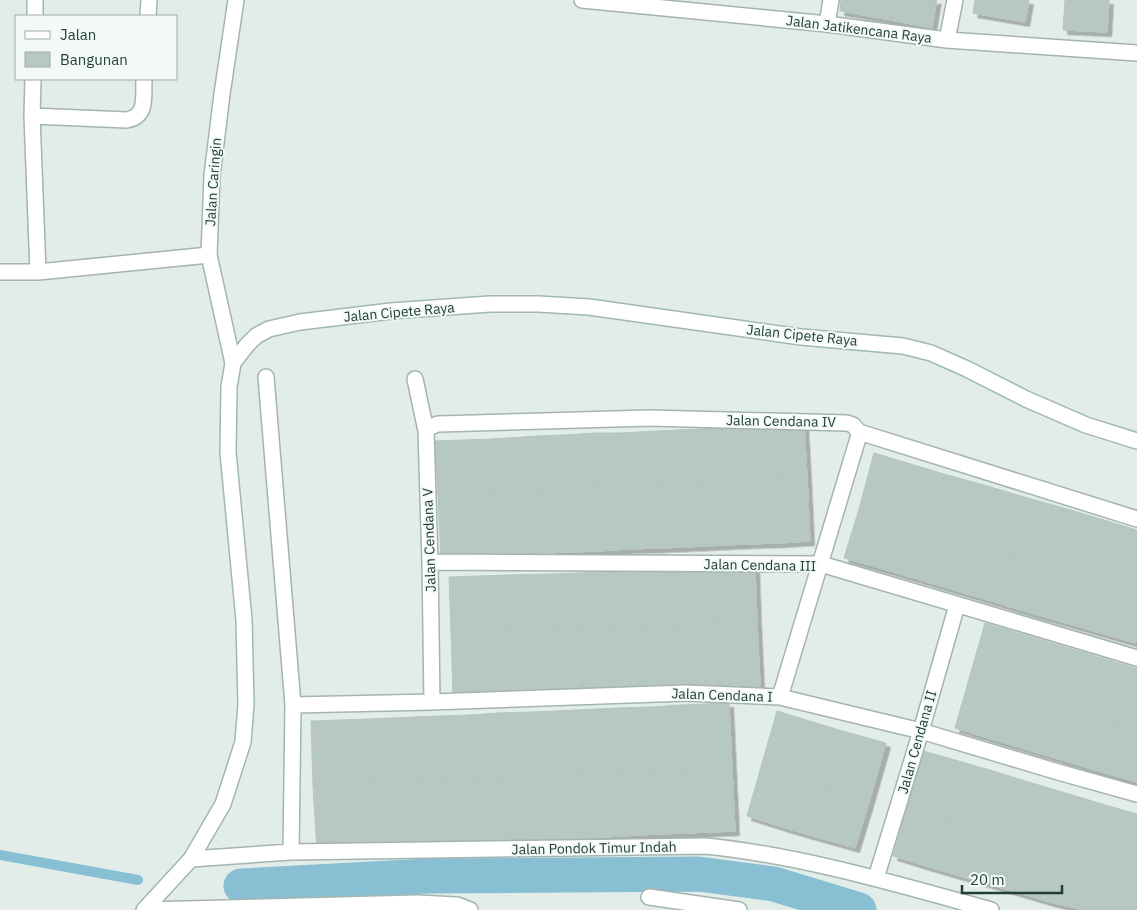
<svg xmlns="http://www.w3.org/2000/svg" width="1137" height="910" font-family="'IBM Plex Sans',sans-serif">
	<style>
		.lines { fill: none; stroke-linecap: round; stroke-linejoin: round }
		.stream { stroke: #88bfd2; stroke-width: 10 }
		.canal { stroke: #88bfd2; stroke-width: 35 }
		.building { fill: #b7c7c2; stroke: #b4c6c0; filter: url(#shadow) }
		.minor-casing { stroke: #a4b4b1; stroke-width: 18 }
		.tertiary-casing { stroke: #a4b4b1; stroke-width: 18 }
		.secondary-casing { stroke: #a0b8b2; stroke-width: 18 }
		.minor { stroke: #fff; stroke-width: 15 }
		.tertiary { stroke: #fff; stroke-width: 15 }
		.secondary { stroke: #fff; stroke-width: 15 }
		.labels { text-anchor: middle; stroke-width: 4; stroke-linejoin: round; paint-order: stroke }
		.street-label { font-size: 14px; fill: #213e39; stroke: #f2f9f6 }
	</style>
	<defs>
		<filter id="shadow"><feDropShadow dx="4.5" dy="4.5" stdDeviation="0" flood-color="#0004"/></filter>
	</defs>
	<rect width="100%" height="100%" fill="#e2ece9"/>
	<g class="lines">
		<path class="stream" d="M 0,855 L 138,880"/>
		<path class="canal" d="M 241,886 L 427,876 L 698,874 L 774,884 L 859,910"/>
	</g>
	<path class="building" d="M 841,0 L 895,0 L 891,20 L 840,11 Z
		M 895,0 L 918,0 L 936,3 L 932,28 L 891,20 Z
		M 918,0 L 937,0 L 936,3 Z
		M 975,0 L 1029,0 L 1025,22 L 973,13 Z
		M 1065,0 L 1109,0 L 1107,32 L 1063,30 Z
		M 804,424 L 807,477 L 777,479 L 774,426 Z
		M 774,426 L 777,479 L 743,480 L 741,427 Z
		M 741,427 L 743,480 L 703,482 L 700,429 Z
		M 700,429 L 703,482 L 659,484 L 656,431 Z
		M 656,431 L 659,484 L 624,486 L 621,433 Z
		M 594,433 L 621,433 L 624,486 L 596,487 Z
		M 594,433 L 596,487 L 566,488 L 563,435 Z
		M 563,435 L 566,488 L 540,489 L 537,436 Z
		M 537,436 L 540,489 L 494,492 L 492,439 Z
		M 492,439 L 494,492 L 438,495 L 435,441 Z
		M 874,453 L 914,465 L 898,520 L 859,509 Z
		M 914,465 L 944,474 L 928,529 L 898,520 Z
		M 944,474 L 984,485 L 968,540 L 928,529 Z
		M 807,477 L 810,541 L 780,543 L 777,479 Z
		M 777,479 L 780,543 L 747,544 L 743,480 Z
		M 743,480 L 747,544 L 706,546 L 703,482 Z
		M 703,482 L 706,546 L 662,548 L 659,484 Z
		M 659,484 L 662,548 L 627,549 L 624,486 Z
		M 984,485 L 1031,499 L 1015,555 L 968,540 Z
		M 624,486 L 627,549 L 599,551 L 596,487 Z
		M 596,487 L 599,551 L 569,552 L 566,488 Z
		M 566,488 L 569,552 L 543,553 L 540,489 Z
		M 540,489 L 543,553 L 498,556 L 494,492 Z
		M 494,492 L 498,556 L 441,558 L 438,495 Z
		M 1031,499 L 1064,508 L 1048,564 L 1015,555 Z
		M 1064,508 L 1097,518 L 1081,574 L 1048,564 Z
		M 859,509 L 898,520 L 883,569 L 844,558 Z
		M 1097,518 L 1127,527 L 1111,583 L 1081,574 Z
		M 898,520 L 928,529 L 914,578 L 883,569 Z
		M 1127,527 L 1137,530 L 1137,590 L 1111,583 Z
		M 928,529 L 968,540 L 954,590 L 914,578 Z
		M 968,540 L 1015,555 L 1001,604 L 954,590 Z
		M 1015,555 L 1048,564 L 1034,614 L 1001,604 Z
		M 1048,564 L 1081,574 L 1066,623 L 1034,614 Z
		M 755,568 L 757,622 L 718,623 L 716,569 Z
		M 716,569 L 718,623 L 673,625 L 672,570 Z
		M 672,570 L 673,625 L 641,626 L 639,571 Z
		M 639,571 L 641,626 L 611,627 L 609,572 Z
		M 609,572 L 611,627 L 581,628 L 580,573 Z
		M 580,573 L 581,628 L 555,629 L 553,574 Z
		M 553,574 L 555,629 L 511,630 L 508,575 Z
		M 1081,574 L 1111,583 L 1097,632 L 1066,623 Z
		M 508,575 L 511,630 L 451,632 L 449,577 Z
		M 1111,583 L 1137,590 L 1137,636 L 1135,643 L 1097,632 Z
		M 757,622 L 760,686 L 720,687 L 718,623 Z
		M 718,623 L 720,687 L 676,688 L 673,625 Z
		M 985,623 L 1015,632 L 999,688 L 969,679 Z
		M 673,625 L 676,688 L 643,689 L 641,626 Z
		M 641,626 L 643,689 L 613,690 L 611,627 Z
		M 611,627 L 613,690 L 583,691 L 581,628 Z
		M 581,628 L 583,691 L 557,692 L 555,629 Z
		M 555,629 L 557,692 L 512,693 L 511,630 Z
		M 511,630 L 512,693 L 453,695 L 451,632 Z
		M 1015,632 L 1055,644 L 1039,700 L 999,688 Z
		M 1055,644 L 1102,658 L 1086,713 L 1039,700 Z
		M 1102,658 L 1135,668 L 1119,723 L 1086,713 Z
		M 1135,668 L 1137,668 L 1137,728 L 1119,723 Z
		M 969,679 L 999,688 L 985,737 L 955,728 Z
		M 999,688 L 1039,700 L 1025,749 L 985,737 Z
		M 1039,700 L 1086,713 L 1072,763 L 1025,749 Z
		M 729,703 L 732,768 L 684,770 L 681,705 Z
		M 681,705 L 684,770 L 654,771 L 651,707 Z
		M 651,707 L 654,771 L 620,772 L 617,708 Z
		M 617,708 L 620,772 L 579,774 L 576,710 Z
		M 576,710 L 579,774 L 535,776 L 533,712 Z
		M 777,711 L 816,723 L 799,778 L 761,767 Z
		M 533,712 L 535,776 L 502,777 L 498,713 Z
		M 498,713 L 502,777 L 473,779 L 469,715 Z
		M 1086,713 L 1119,723 L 1105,773 L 1072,763 Z
		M 469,715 L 473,779 L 443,780 L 440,716 Z
		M 440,716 L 443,780 L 417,781 L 414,717 Z
		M 414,717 L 417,781 L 373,783 L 369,719 Z
		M 369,719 L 373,783 L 313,786 L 311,721 Z
		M 816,723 L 846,732 L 830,787 L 799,778 Z
		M 1119,723 L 1137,728 L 1137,782 L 1105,773 Z
		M 846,732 L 886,743 L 870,799 L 830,787 Z
		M 923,751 L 962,762 L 946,818 L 907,806 Z
		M 962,762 L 993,771 L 976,827 L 946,818 Z
		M 761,767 L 799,778 L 785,828 L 747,816 Z
		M 732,768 L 735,831 L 687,833 L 684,770 Z
		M 684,770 L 687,833 L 657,834 L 654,771 Z
		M 654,771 L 657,834 L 623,836 L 620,772 Z
		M 993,771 L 1032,783 L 1017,839 L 976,827 Z
		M 620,772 L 623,836 L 583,838 L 579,774 Z
		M 579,774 L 583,838 L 538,840 L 535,776 Z
		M 535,776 L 538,840 L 505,841 L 502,777 Z
		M 502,777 L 505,841 L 476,842 L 473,779 Z
		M 799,778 L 830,787 L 816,837 L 785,828 Z
		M 473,779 L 476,842 L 446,844 L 443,780 Z
		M 443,780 L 446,844 L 420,845 L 417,781 Z
		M 417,781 L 420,845 L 376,847 L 373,783 Z
		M 373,783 L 376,847 L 317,850 L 313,786 Z
		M 1032,783 L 1079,797 L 1063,852 L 1017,839 Z
		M 830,787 L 870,799 L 855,848 L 816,837 Z
		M 1079,797 L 1112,807 L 1097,862 L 1063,852 Z
		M 907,806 L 946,818 L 932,868 L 893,856 Z
		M 1112,807 L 1137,814 L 1137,843 L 1129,872 L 1097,862 Z
		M 946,818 L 976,827 L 963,877 L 932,868 Z
		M 976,827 L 1017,839 L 1002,888 L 963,877 Z
		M 1017,839 L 1063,852 L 1050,902 L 1002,888 Z
		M 1137,843 L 1137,874 L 1129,872 Z
		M 1063,852 L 1097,862 L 1083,910 L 1050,902 Z
		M 1097,862 L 1129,872 L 1118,910 L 1083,910 Z
		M 1129,872 L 1137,874 L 1137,910 L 1118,910 Z"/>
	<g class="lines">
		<g class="minor-casing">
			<path id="minor" d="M 582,0 L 827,24 L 947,40 L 1137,53
				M 35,16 L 35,0
				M 148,16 L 149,0
				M 827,24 L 831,0
				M 947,40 L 955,0
				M 33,79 L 32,116 L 38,272
				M 32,116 L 127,120 C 148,116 143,97 144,79
				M 0,272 L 38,272 L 209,255
				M 266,377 L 293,705 L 291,852
				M 415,379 L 426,431 L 430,562 L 432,702
				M 426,431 L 430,427 L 438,424 L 649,418 L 847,423 L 853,425 L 859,432 L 859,435 L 780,697
				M 859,432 L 1137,519
				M 430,562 L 821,564 L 1137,658
				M 293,705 L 432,702 L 686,693 L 780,697 L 921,731 L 1058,772 L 1137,794
				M 191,859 L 291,852 L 706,846 C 803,856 897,884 991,910
				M 876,878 L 921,731 L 957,605
				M 649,897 L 739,910
				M 145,910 L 417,903 L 457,905 L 470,910"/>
		</g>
		<g class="tertiary-casing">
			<path id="tertiary" d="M 233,363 L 209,255 L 212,176 L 222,94 L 236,0"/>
		</g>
		<g class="secondary-casing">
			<path id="secondary" d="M 144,910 L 191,859 L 223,804 L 243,742 L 246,704 L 244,620 L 228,452 L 229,387 L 233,363 L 247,345 L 256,336 L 269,329 L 300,322 L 391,311 L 490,304 L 538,304 L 589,307 L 801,337 L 903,346 L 931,353 L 967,369 L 1026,399 L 1086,425 L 1137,441"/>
		</g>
		<use href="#minor" class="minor"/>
		<use href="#tertiary" class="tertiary"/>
		<use href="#secondary" class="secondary"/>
	</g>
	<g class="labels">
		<g class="street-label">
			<text transform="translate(859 29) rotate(7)" y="5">Jalan Jatikencana Raya</text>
			<text transform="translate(213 182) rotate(-86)" y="5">Jalan Caringin</text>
			<text transform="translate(399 312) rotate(-5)" y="5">Jalan Cipete Raya</text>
			<text transform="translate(802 335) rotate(6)" y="5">Jalan Cipete Raya</text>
			<text transform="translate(781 421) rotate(1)" y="5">Jalan Cendana IV</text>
			<text transform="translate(429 540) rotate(-92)" y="5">Jalan Cendana V</text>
			<text transform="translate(760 565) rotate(1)" y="5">Jalan Cendana III</text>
			<text transform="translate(722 695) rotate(2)" y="5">Jalan Cendana I</text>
			<text transform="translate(917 742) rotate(-74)" y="5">Jalan Cendana II</text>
			<text transform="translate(594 848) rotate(-1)" y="5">Jalan Pondok Timur Indah</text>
		</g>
	</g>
	<rect x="15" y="15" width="162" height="65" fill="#f2f9f6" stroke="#9eaeaa"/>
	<rect x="25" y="31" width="25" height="8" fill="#ffffff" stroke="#9eaeaa"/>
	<text x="60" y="40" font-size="15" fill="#213e39">Jalan</text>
	<rect x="25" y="52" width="25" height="15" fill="#b7c7c2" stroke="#9eaeaa"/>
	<text x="60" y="65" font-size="15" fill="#213e39">Bangunan</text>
	<path d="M962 885v8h100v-8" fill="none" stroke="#213e39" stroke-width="2.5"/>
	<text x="970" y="885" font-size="15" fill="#213e39" stroke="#f2f9f6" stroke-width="4" paint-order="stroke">20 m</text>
</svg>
